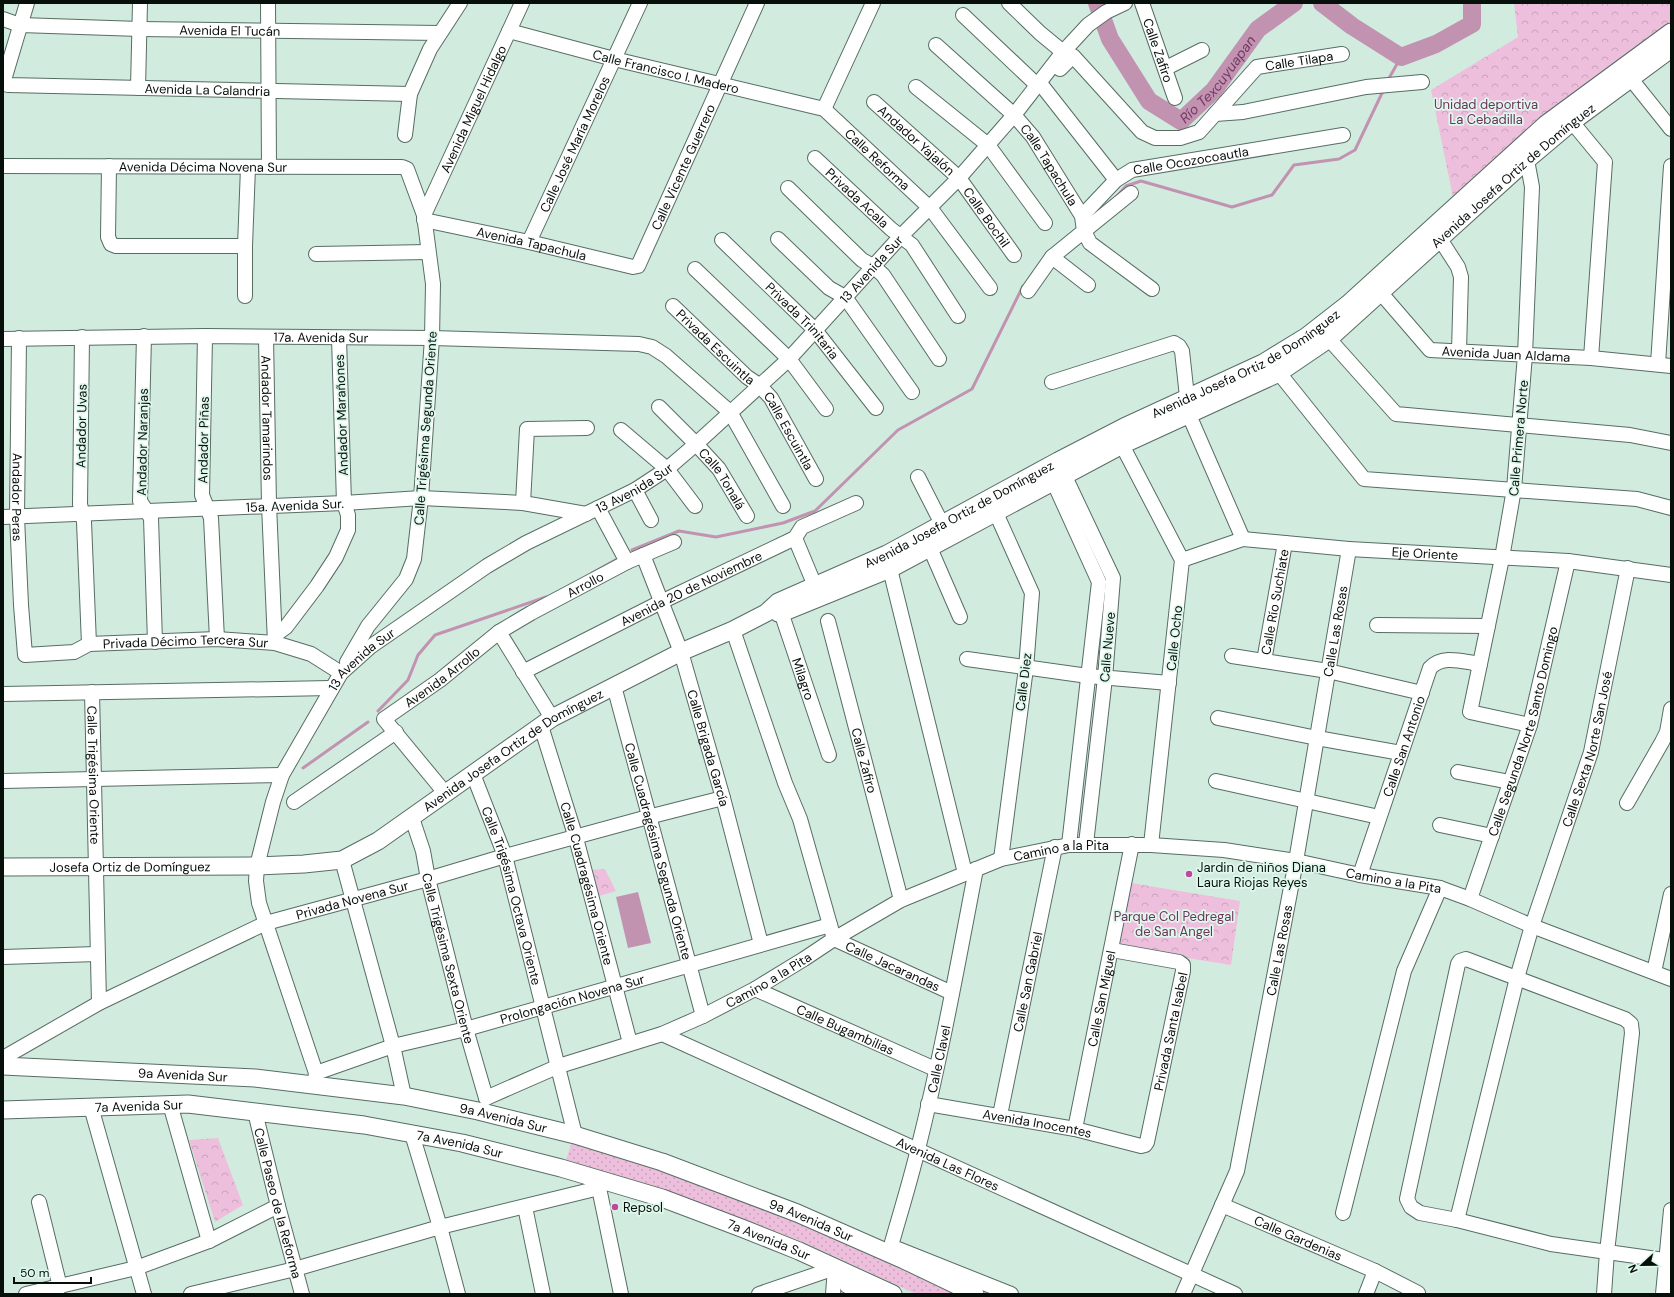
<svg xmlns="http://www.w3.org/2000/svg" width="1674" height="1297" font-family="'DM Sans',sans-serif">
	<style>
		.grass { fill: url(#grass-dots) }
		.park { fill: url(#park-crowns) }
		.water { fill: #c193b0 }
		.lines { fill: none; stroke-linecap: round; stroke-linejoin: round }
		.stream { stroke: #c193b0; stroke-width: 3 }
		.river { stroke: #c193b0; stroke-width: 18 }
		.minor-casing { stroke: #576d63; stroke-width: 16 }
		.major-casing { stroke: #576d63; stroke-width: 19 }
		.minor { stroke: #fff; stroke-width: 14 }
		.major { stroke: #fff; stroke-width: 17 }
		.poi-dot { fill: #bf489e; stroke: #dff8ec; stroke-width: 1.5 }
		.labels { text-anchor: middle; stroke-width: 3.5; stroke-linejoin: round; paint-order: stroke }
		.street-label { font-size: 13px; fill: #070f0b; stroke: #dff8ec }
		.park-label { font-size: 13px; fill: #6d335c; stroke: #dff8ec }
		.poi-label { font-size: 13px; fill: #070f0b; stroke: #dff8ec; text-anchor: start }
		.water-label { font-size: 14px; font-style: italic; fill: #733962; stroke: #dff8ec }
	</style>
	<defs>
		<pattern id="grass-dots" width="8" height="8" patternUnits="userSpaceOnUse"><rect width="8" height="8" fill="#edbfdd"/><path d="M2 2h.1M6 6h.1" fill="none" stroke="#caa3bc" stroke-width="1.8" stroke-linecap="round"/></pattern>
		<pattern id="park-crowns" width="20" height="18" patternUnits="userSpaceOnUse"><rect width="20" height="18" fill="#edbfdd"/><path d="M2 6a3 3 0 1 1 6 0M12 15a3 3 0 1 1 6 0" fill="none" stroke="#caa3bc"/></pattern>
	</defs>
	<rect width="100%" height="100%" fill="#d2ebdf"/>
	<path class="grass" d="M 572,1142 L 676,1173 L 759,1204 L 962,1294 L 916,1294 L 805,1243 L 754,1223 L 670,1192 L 566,1160 Z"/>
	<path class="park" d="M 1514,3 L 1671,3 L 1671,22 L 1453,197 L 1431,90 L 1518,37 Z
		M 605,869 L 616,891 L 596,897 L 590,870 Z
		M 1131,883 L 1240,901 L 1231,965 L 1118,947 Z
		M 218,1138 L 243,1205 L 215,1222 L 189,1140 Z"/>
	<path class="water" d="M 638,892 L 651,943 L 628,948 L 616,897 Z"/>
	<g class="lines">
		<path class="stream" d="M 1388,80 L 1401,57
			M 1117,196 L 1126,186 L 1141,181 L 1232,207 L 1272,195 L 1294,165 L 1339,159 L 1355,150 L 1383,91
			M 632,550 L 679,531 L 716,537 L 783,523 L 815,511 L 898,430 L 972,389 L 1023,286
			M 592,573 L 619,558
			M 378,711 L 408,680 L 418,655 L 435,635 L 546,597
			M 303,768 L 368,722"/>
		<g class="river">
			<path id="s1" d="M 1097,3 L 1110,39 L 1149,101 L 1181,121 L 1214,90 L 1258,29 L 1294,3"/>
			<path d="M 1322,3 L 1352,26 L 1401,57 L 1436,44 L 1472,24 L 1472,3"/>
		</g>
		<g class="minor-casing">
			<g id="minor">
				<path id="s2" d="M 27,3 L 4,80 L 5,84 L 8,85 L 410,94"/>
				<path d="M 268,3 L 269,167"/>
				<path d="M 1009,3 L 1040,33 L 1063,52"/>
				<path id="s3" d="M 1142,3 L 1175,98"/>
				<path d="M 963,15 L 1037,85 L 1043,87 L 1116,180"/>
				<path id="s4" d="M 3,19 L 20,25 L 140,29 L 440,33"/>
				<path id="s5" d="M 509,31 L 614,59 L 824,109 L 931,209 L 990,288"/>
				<path id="s6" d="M 936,45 L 1014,115 L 1033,137 L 1082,216 L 1084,231 L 1090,243 L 1152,289"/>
				<path d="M 1166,68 L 1202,50"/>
				<path id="s7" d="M 1060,69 L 1073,56 L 1142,132 L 1155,138 L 1180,138 L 1199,132 L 1257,67 L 1342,54"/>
				<path d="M 1631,79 L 1671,129"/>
				<path d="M 916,87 L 988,145 L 1045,223"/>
				<path d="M 138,88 L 140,3"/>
				<path id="s8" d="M 874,102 L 959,178 L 1014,255"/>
				<path d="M 824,109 L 873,3"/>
				<path d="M 1215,114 L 1243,112 L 1366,87 L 1422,82"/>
				<path d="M 1572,122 L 1605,162 L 1591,358"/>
				<path d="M 405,135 L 410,94 L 430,49 L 460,3"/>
				<path id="s9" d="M 815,158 L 891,229 L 912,245 L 958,316"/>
				<path d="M 1527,160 L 1532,187 L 1525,355 L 1514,489 L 1502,558 L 1470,712 L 1530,725"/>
				<path id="s10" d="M 3,166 L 402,167 L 407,169 L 424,215 L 433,284 L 432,338 L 421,498 L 414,559 L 406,579 L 368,626 L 347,662"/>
				<path d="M 109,166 L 108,237 L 111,244 L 116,246 L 245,246"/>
				<path d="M 788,188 L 862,260 L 873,266 L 883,275 L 939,359"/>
				<path id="s11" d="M 424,215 L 522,3"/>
				<path id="s12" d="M 1082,216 L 1116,180 L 1132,170 L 1343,135"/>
				<path id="s13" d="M 424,220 L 529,242 L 633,267 L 638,266 L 757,3"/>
				<path d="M 778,239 L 829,288 L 845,297 L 912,392"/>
				<path d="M 1440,239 L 1458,267 L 1461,277 L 1459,351"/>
				<path id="s14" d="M 722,240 L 815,330 L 876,408"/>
				<path id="s15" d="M 529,242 L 640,3"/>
				<path d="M 316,254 L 428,252"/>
				<path d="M 1052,257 L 1088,285"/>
				<path d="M 695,269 L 789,359 L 826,409"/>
				<path id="s16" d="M 1374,285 L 1430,350 L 1591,358 L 1671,366"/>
				<path d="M 1028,291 L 1052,257 L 1131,193"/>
				<path d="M 245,296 L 245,246 L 248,167"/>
				<path id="s17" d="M 673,306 L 747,377 L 759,385 L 771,398 L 816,479"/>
				<path d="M 144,336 L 140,501 L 151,518 L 155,642"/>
				<path d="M 205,336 L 202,495 L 211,518 L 217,639"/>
				<path d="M 82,337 L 80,504 L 84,522 L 89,644"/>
				<path id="s18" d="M 266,337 L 269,505 L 275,643"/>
				<path id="s19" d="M 19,338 L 17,517 L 21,605 L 25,655 L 74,652 L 89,644 L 217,639 L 275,643 L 311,654 L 341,673"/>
				<path id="s20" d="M 3,339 L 205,336 L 432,338 L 639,344 L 652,347 L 666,356 L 730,412 L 783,506"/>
				<path d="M 1329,339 L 1396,414 L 1630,435 L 1671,443"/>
				<path d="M 1658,364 L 1671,166"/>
				<path d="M 1279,373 L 1364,479 L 1637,499 L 1671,508"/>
				<path d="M 1052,382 L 1174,343 L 1179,346 L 1182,351 L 1189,415 L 1243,539"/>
				<path id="s21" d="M 659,407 L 696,444 L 719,469 L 747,516"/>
				<path d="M 621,430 L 667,469 L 695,506"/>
				<path d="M 1122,445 L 1182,560 L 1151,845"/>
				<path d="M 1060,466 L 1113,578 L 1105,678 L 1086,844"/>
				<path d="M 1049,472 L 1099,582 L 1069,845"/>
				<path d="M 918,477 L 942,524"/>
				<path d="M 635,490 L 651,520"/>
				<path d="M 523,503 L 527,429 L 587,428"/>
				<path d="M 598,508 L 627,562"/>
				<path d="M 996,513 L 1032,593 L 1026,668 L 1001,859"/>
				<path id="s22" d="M 3,517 L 344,503 L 421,498 L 523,503 L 586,514"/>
				<path d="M 795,538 L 815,586"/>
				<path d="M 930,548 L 960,617"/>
				<path id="s23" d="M 643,555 L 681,652 L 723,798 L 761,944"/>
				<path id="s24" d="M 1182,560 L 1243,539 L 1349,549 L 1568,561 L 1671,575"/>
				<path d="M 890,569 L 965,873"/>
				<path id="s25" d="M 778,603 L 829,755"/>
				<path id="s26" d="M 828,621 L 901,900"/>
				<path d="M 1377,625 L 1488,626"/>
				<path id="s27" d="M 733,630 L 785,783 L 800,819 L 834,939 L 952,993"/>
				<path d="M 499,632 L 552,718"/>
				<path d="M 275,635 L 286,627 L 317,586 L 336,557 L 348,530 L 348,515 L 344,503 L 339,338"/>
				<path d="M 1232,656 L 1328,671 L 1422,693"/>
				<path d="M 967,659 L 1088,676 L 1169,683"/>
				<path id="s28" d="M 1264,661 L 1285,543"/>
				<path id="s29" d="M 523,672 L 661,602 L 795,538 L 802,527 L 856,503"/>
				<path id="s30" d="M 614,686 L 703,1016"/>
				<path id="s31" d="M 92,692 L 99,1003"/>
				<path d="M 3,694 L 331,688"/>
				<path d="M 1218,718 L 1317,738 L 1401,753"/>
				<path id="s32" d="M 541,726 L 576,838 L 630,1043"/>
				<path d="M 1458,772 L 1510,782"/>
				<path id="s33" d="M 473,774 L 505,856 L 575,1135"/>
				<path d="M 3,781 L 282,775"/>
				<path d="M 1216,781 L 1379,817"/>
				<path id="s34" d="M 446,794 L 384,719 L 440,680 L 499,632 L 531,613 L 627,562 L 674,542"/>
				<path d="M 294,802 L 396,732"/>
				<path d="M 1627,803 L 1662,742 L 1667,732 L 1671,709"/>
				<path id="s35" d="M 412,818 L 423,851 L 428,879 L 466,1029 L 486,1098"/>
				<path d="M 1440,825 L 1492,836"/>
				<path d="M 342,860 L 393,1046 L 404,1096"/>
				<path id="s36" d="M 1360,875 L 1430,668 C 1443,654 1463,662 1480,664"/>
				<path id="s37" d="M 1470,899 L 1530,725 L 1568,561"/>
				<path d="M 3,957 L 97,954"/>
				<path d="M 1654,972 L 1671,894"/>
				<path id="s38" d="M 755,989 L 935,1069"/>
				<path id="s39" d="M 662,1034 L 1235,1294"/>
				<path id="s40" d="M 3,1058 L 99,1003 L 266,923 L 428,879 L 505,856 L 648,817 L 723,798"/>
				<path id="s41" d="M 316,1073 L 393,1046 L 466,1029 L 830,925"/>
				<path id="s42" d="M 314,1086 L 316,1073 L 259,903 L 256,881 L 257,866 L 273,802 L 282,775 L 341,673 L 370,647 L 487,566 L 526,543 L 635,490 L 667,469 L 696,444 L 789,359 L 901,236 L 959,178 L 1014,115 L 1063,52 L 1088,25 L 1106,12 L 1125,3"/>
				<path id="s43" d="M 486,1098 L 559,1066 L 662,1034 L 703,1016 L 755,989 L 804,959 L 834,939 L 901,900 L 1001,859 L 1069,845 L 1151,845 L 1224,850 L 1296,861 L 1360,875 L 1440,888 L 1470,899 L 1532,926 L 1671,979"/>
				<path d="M 170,1104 L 209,1241"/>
				<path id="s44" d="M 928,1104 L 1075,1129 L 1141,1146 L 1145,1145 L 1147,1142 L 1183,971 L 1183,965 L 1179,962 L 1112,950"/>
				<path d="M 91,1107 L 144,1294"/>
				<path id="s45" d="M 255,1112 L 278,1206 L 302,1294"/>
				<path id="s46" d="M 1000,1115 L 1055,847"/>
				<path id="s47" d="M 1075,1129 L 1132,844"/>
				<path d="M 412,1134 L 440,1227 L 458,1294"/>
				<path d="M 599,1188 L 621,1294"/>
				<path d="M 39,1202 L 60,1287"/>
				<path id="s48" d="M 1222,1205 L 1375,1271 L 1418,1293"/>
				<path d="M 525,1207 L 543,1294"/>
				<path d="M 1343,1213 L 1404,971 L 1440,888"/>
				<path id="s49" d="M 1457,1220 L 1517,978 L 1532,926 L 1591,752 L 1628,568"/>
				<path id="s50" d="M 891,1246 C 900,1214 910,1182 918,1149 C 941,1057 958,963 976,869"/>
				<path d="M 898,1249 L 1011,1294"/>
				<path d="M 835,1268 L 847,1286 L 865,1294"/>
				<path d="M 26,1294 L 136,1268 L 209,1241 L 278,1206"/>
				<path d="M 191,1294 L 295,1269 L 440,1227 L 599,1188 L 602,1182"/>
				<path d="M 759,1294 L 835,1268"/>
				<path d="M 833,1294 L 835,1268"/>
				<path id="s51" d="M 1183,1294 L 1237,1171 L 1296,861 L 1349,549"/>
				<path d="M 1366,1294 L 1375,1271"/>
				<path d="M 1604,1294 L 1607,1252 L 1632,1033 L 1631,1024 L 1625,1019 L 1466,959 L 1460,961 L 1458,964 L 1407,1199 L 1411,1207 L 1420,1213 L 1457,1220 L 1551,1244 L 1671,1261"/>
				<path d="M 1663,1294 L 1671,1210"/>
			</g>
		</g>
		<g class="major-casing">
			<g id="major">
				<path id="s52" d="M 778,613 L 782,613 L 890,569 L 1122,445 L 1279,373 L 1329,339 L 1527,160 L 1572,122 L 1671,49"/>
				<path id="s53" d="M 3,867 L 257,866 L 304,864 L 342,860 L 378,841 L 552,718 L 681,652 L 733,630 L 766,613 L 778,602 L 887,554 L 1058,461 L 1124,427 L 1263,363 L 1307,336 L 1348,304 L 1546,124 L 1671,32"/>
				<path id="s54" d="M 3,1066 L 255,1078 L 404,1096 L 478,1111 L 575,1135 L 662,1162 L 797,1213 L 904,1260 L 975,1294"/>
				<path id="s55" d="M 3,1110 L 188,1104 L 364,1125 L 462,1143 L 561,1168 L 662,1198 L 744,1229 L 799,1251 L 893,1294"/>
			</g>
		</g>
		<use href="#minor" class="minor"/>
		<use href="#major" class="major"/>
	</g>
	<g class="poi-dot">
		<circle cx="1189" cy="874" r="4"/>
		<circle cx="615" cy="1207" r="4"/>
	</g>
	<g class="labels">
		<g class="street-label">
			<text dy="5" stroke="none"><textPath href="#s4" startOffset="228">Avenida El Tucán</textPath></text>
			<text dy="5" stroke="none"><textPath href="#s3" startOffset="50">Calle Zafiro</textPath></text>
			<text dy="5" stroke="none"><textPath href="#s7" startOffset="310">Calle Tilapa</textPath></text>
			<text dy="5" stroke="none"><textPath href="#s5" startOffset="162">Calle Francisco I. Madero</textPath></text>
			<text dy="5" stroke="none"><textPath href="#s2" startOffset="287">Avenida La Calandria</textPath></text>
			<text dy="5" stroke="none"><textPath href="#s11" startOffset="117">Avenida Miguel Hidalgo</textPath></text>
			<text dy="5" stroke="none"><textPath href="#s8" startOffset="57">Andador Yajalón</textPath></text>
			<text dy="5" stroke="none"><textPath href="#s15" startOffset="108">Calle José María Morelos</textPath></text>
			<text dy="5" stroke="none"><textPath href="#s5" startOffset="398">Calle Reforma</textPath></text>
			<text dy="5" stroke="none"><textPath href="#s12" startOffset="128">Calle Ocozocoautla</textPath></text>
			<text dy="5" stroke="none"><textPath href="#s6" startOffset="166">Calle Tapachula</textPath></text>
			<text dy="5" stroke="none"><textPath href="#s10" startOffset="200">Avenida Décima Novena Sur</textPath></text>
			<text dy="5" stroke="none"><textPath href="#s13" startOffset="328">Calle Vicente Guerrero</textPath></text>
			<text dy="5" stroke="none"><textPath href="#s52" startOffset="863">Avenida Josefa Ortiz de Domínguez</textPath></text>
			<text dy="5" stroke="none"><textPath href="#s9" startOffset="58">Privada Acala</textPath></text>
			<text dy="5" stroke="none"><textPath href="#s8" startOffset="162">Calle Bochil</textPath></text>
			<text dy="5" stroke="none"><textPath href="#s13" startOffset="110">Avenida Tapachula</textPath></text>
			<text dy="5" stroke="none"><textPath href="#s42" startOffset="1114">13 Avenida Sur</textPath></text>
			<text dy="5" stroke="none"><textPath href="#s14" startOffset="114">Privada Trinitaria</textPath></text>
			<text dy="5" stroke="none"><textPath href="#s20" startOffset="318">17a. Avenida Sur</textPath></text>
			<text dy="5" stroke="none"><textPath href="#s17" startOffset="59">Privada Escuintla</textPath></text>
			<text dy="5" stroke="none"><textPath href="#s16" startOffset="162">Avenida Juan Aldama</textPath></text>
			<text dy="5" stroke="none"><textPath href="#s53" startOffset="1373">Avenida Josefa Ortiz de Domínguez</textPath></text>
			<text transform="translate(341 415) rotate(-92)" y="5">Andador Marañones</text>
			<text dy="5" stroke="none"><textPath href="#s18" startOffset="81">Andador Tamarindos</textPath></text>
			<text transform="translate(81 426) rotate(-89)" y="5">Andador Uvas</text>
			<text transform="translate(425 428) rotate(-86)" y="5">Calle Trigésima Segunda Oriente</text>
			<text dy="5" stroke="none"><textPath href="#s17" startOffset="172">Calle Escuintla</textPath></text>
			<text transform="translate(1518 438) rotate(-85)" y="5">Calle Primera Norte</text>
			<text transform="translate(203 440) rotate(-89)" y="5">Andador Piñas</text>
			<text transform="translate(142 442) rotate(-89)" y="5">Andador Naranjas</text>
			<text dy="5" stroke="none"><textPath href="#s21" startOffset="96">Calle Tonalá</textPath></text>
			<text dy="5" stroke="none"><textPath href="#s42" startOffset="790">13 Avenida Sur</textPath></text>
			<text dy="5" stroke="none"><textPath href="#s19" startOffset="159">Andador Peras</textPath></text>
			<text dy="5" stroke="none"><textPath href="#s22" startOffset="292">15a. Avenida Sur.</textPath></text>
			<text dy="5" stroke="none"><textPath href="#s53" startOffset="1049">Avenida Josefa Ortiz de Domínguez</textPath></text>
			<text dy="5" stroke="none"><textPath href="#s24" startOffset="247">Eje Oriente</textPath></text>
			<text dy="5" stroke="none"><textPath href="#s34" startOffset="340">Arrollo</textPath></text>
			<text dy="5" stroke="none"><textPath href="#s29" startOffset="188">Avenida 20 de Noviembre</textPath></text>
			<text dy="5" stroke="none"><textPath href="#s28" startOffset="60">Calle Río Suchiate</textPath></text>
			<text dy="5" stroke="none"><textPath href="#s51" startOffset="683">Calle Las Rosas</textPath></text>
			<text transform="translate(1174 638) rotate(-84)" y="5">Calle Ocho</text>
			<text dy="5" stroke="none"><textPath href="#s19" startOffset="480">Privada Décimo Tercera Sur</textPath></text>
			<text transform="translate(1107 647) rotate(-85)" y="5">Calle Nueve</text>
			<text dy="5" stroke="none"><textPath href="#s42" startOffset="466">13 Avenida Sur</textPath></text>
			<text dy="5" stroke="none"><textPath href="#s34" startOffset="169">Avenida Arrollo</textPath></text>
			<text dy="5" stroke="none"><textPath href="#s25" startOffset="80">Milagro</textPath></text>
			<text transform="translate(1023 682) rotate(-83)" y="5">Calle Diez</text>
			<text dy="5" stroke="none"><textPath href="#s37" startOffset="176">Calle Segunda Norte Santo Domingo</textPath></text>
			<text dy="5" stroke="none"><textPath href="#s36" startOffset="136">Calle San Antonio</textPath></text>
			<text dy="5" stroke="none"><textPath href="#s23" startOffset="204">Calle Brigada García</textPath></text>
			<text dy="5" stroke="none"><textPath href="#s49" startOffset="489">Calle Sexta Norte San José</textPath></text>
			<text dy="5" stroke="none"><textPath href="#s53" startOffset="543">Avenida Josefa Ortiz de Domínguez</textPath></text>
			<text dy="5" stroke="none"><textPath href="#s26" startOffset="144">Calle Zafiro</textPath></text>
			<text dy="5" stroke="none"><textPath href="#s31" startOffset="83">Calle Trigésima Oriente</textPath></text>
			<text dy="5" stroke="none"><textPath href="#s30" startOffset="171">Calle Cuadragésima Segunda Oriente</textPath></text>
			<text dy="5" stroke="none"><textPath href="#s43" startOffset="631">Camino a la Pita</textPath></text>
			<text dy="5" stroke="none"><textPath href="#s53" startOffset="127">Josefa Ortiz de Domínguez</textPath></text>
			<text dy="5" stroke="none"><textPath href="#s43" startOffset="967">Camino a la Pita</textPath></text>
			<text dy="5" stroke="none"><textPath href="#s32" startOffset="164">Calle Cuadragésima Oriente</textPath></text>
			<text dy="5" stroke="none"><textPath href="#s33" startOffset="128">Calle Trigésima Octava Oriente</textPath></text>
			<text dy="5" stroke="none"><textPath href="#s40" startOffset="385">Privada Novena Sur</textPath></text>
			<text dy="5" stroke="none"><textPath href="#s51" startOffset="359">Calle Las Rosas</textPath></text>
			<text dy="5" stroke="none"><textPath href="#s35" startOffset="145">Calle Trigésima Sexta Oriente</textPath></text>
			<text dy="5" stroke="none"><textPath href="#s27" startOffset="390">Calle Jacarandas</textPath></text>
			<text dy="5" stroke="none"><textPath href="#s43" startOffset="307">Camino a la Pita</textPath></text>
			<text dy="5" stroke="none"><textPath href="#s46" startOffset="136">Calle San Gabriel</textPath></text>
			<text dy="5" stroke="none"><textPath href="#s41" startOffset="267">Prolongación Novena Sur</textPath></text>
			<text dy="5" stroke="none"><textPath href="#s47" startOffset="133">Calle San Miguel</textPath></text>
			<text dy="5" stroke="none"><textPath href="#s38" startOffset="99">Calle Bugambilias</textPath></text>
			<text dy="5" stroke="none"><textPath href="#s44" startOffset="338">Privada Santa Isabel</textPath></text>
			<text dy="5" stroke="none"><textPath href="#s50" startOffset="193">Calle Clavel</textPath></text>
			<text dy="5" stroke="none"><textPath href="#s54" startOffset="180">9a Avenida Sur</textPath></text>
			<text dy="5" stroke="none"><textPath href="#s55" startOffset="136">7a Avenida Sur</textPath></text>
			<text dy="5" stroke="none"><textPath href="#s54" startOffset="504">9a Avenida Sur</textPath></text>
			<text dy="5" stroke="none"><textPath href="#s44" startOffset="111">Avenida Inocentes</textPath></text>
			<text dy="5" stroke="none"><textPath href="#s55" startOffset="460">7a Avenida Sur</textPath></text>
			<text dy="5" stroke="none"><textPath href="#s39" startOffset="314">Avenida Las Flores</textPath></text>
			<text dy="5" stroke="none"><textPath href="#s45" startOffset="94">Calle Paseo de la Reforma</textPath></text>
			<text dy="5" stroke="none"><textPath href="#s54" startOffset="829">9a Avenida Sur</textPath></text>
			<text dy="5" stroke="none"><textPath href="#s48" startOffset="83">Calle Gardenias</textPath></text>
			<text dy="5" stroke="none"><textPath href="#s55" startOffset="784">7a Avenida Sur</textPath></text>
		</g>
		<g class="park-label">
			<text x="1486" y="109">Unidad deportiva<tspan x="1486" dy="15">La Cebadilla</tspan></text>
			<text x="1174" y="921">Parque Col Pedregal<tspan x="1174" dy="15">de San Angel</tspan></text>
		</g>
		<g class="poi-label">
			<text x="1197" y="872">Jardin de niños Diana<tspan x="1197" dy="15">Laura Riojas Reyes</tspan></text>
			<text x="623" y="1212">Repsol</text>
		</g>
		<g class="water-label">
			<text dy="5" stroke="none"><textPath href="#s1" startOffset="205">Río Texcuyuapan</textPath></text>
		</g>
	</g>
	<rect width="1674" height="1297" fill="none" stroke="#070f0b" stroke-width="8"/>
	<g transform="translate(1642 1265) rotate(248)" stroke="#dff8ec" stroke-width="3" paint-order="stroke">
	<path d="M0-3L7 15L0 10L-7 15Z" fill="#070f0b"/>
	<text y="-6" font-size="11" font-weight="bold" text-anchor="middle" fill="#070f0b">N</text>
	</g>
	<path d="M14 1277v6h77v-6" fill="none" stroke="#070f0b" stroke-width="2"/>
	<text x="20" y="1277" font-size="12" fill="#070f0b" stroke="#dff8ec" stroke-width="3" paint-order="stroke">50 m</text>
</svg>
